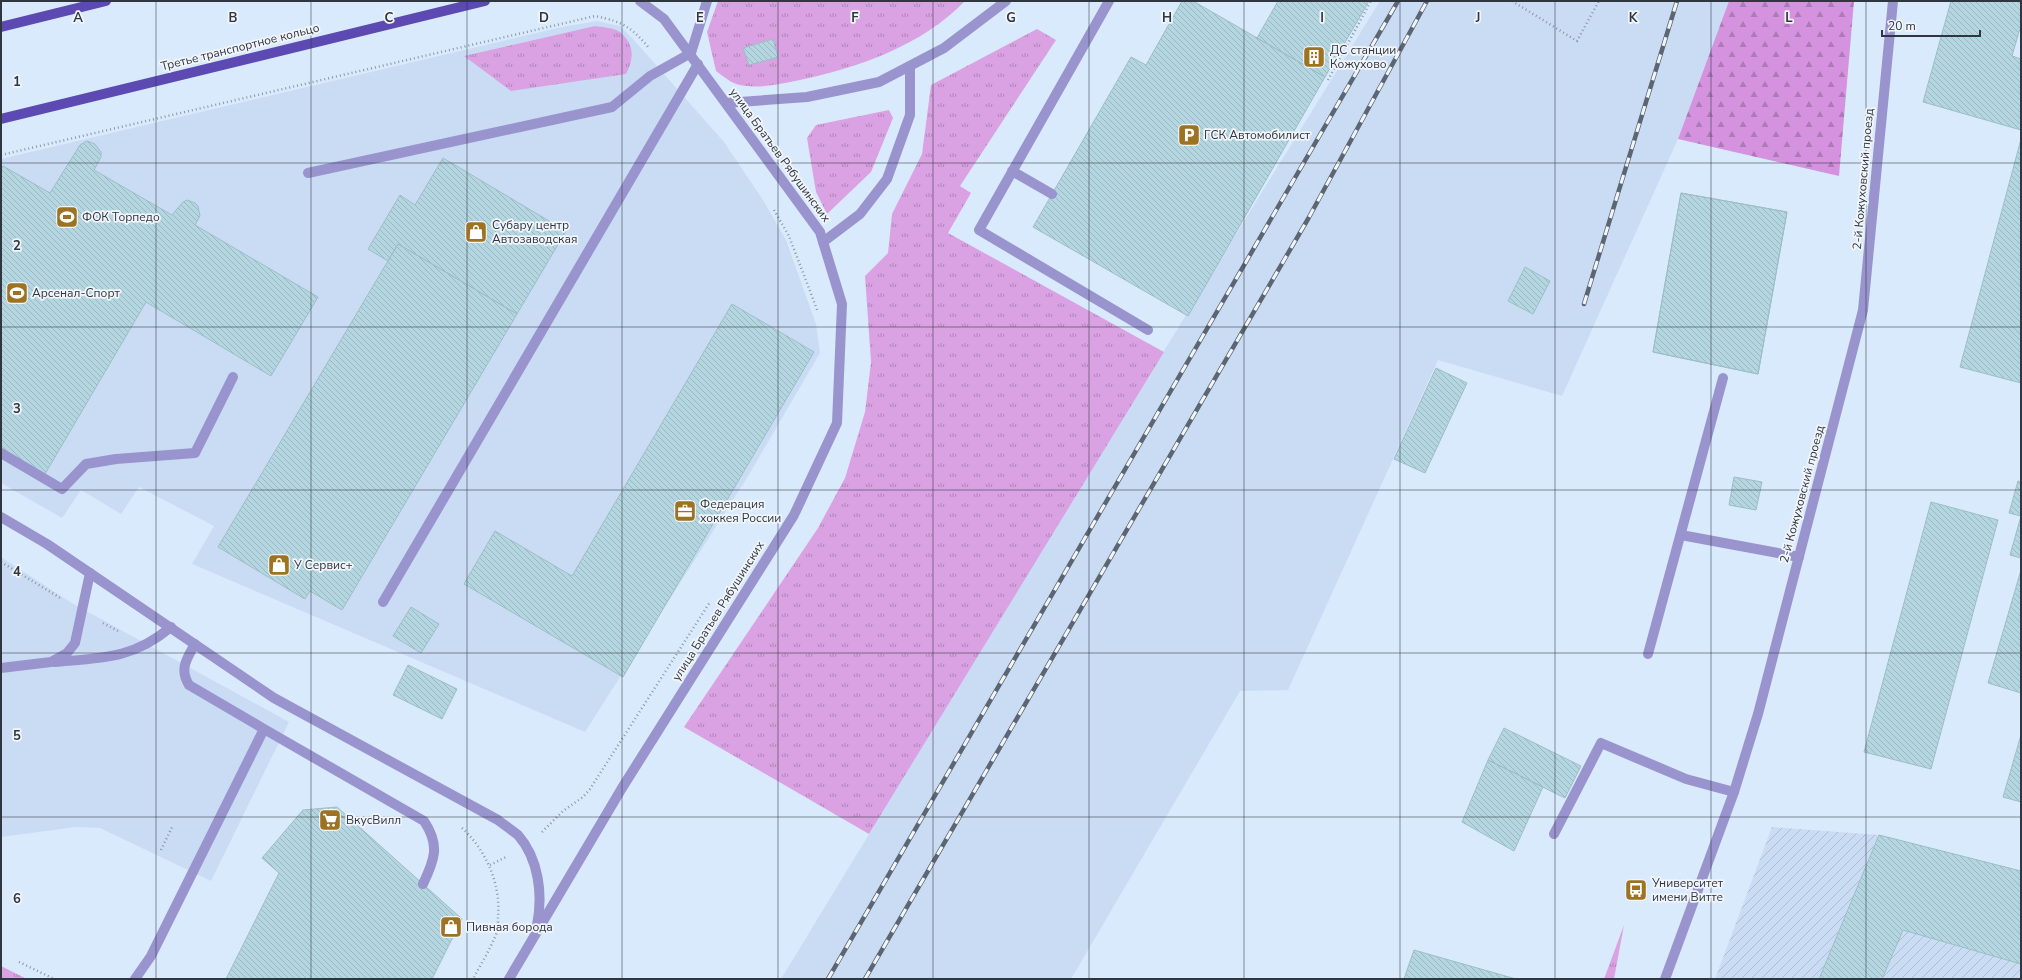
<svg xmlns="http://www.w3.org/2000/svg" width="2022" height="980" font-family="'Nunito Sans',sans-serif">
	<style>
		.built { fill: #c9dcf4 }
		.industrial { fill: url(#industrial-furrows) }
		.grass { fill: url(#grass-tufts) }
		.forest { fill: url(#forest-firs) }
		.building { fill: url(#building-back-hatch); stroke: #9cbec8 }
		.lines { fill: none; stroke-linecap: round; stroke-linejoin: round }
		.path { stroke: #8c98a7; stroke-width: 2.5; stroke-dasharray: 1 3; stroke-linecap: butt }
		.service { stroke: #9994ce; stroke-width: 10 }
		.minor { stroke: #9994ce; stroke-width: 10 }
		.primary { stroke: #5c49b1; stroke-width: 10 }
		.rail-casing { stroke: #5c6672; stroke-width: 4.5 }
		.rail { stroke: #f1f5fa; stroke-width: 3; stroke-dasharray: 9; stroke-linecap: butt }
		.grid { fill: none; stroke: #2f3640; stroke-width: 1; stroke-opacity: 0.55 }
		.labels { text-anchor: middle; stroke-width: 3.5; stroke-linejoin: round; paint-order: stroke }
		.street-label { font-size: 12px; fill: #2f3640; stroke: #f1f5fa }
		.poi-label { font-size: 12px; fill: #2f3640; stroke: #f1f5fa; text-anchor: start }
		.grid-label { font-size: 13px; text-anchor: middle; font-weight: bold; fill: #2f3640; stroke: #f1f5fa; stroke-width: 3.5; stroke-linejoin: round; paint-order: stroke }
	</style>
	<defs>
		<pattern id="industrial-furrows" width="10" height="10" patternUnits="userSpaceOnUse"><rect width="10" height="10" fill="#c9dcf4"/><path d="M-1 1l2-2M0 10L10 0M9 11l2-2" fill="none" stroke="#adbdd2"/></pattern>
		<pattern id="grass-tufts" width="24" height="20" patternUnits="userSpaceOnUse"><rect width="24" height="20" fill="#daa2e2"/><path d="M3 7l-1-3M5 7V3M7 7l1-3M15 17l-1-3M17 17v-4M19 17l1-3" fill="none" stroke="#b185b9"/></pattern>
		<pattern id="forest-firs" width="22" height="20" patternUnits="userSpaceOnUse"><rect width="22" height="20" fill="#d593df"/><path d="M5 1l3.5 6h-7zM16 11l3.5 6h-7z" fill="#ad79b6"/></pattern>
		<pattern id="building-back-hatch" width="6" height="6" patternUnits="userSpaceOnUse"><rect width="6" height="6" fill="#b4d6e0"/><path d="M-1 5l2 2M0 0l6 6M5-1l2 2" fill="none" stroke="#9bb8c1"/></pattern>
	</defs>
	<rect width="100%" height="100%" fill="#daeafd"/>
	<path class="built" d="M 1380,1 L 1729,1 L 1678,139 L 1562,396 L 1438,360 L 1288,690 L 1240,691 L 1071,979 L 781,979 L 1107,443 Z
		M 597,21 L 620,26 L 633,39 L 724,142 L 763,200 L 786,240 L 816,324 L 820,353 L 747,478 L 585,732 L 192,564 L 214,526 L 139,487 L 121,514 L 81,490 L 62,518 L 1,483 L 1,159 L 562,27 Z
		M 1,557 L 70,602 L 289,722 L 211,881 L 100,828 L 76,827 L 1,837 Z"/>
	<path class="industrial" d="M 1772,827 L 1879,835 L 2021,871 L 2021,979 L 1715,979 Z"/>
	<path class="grass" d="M 718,1 L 965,1 C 921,46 860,67 800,80 C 779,84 761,89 740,85 C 732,84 723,76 716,71 L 707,32 Z
		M 595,26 C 602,27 615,28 620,32 C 635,45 634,59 626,74 L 511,91 L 464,56 Z
		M 1037,29 L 1056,40 L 960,186 L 971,193 L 948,233 L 1164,352 L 869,834 L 684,727 L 818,528 L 845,478 L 865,412 L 871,362 L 865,276 L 888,253 L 892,214 L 922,154 L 931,85 Z
		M 889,110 L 893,118 L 871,172 L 827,214 L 816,192 L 807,138 L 816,125 Z
		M 1624,925 L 1614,979 L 1604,979 Z
		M 1,966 L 27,979 L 1,979 Z"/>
	<path class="forest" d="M 1729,1 L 1854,1 L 1839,176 L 1678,139 Z"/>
	<path class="building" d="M 1182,1 L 1193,1 L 1325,77 L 1188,316 L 1033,227 L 1131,57 L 1146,65 Z
		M 1278,1 L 1369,1 L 1325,77 L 1257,38 Z
		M 1951,1 L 2021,1 L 2021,25 L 2012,56 L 2021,59 L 2021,130 L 1923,102 Z
		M 773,39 L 778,57 L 749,65 L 743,48 Z
		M 2021,139 L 2021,383 L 1960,367 Z
		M 87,141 L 95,144 L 101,152 L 101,157 L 94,170 L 172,215 L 183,202 L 187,200 L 195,203 L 198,206 L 200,216 L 195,225 L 318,297 L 271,376 L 146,302 L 45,474 L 1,448 L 1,170 L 3,166 L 50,193 L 80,145 Z
		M 443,158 L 566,231 L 517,314 L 398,244 L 388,261 L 368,249 L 400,195 L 415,205 Z
		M 1681,193 L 1787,212 L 1758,374 L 1653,352 Z
		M 1681,193 L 1787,212 L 1758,374 L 1653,352 Z
		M 398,244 L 517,314 L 342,610 L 310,591 L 305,599 L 218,547 Z
		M 1525,267 L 1550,281 L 1533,314 L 1508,301 Z
		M 732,304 L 814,352 L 623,677 L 464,584 L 495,531 L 572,576 Z
		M 1436,368 L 1467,383 L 1425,473 L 1394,459 Z
		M 1734,477 L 1762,482 L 1756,510 L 1729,505 Z
		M 2018,481 L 2021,482 L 2021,516 L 2009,513 Z
		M 1931,502 L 1998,520 L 1931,769 L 1864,752 Z
		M 2021,516 L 2021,558 L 2010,555 Z
		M 2021,570 L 2021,693 L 1988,683 Z
		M 411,607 L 439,624 L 421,653 L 393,636 Z
		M 408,665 L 457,689 L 442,719 L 393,695 Z
		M 1504,728 L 1581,766 L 1565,798 L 1488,760 Z
		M 2021,735 L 2021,802 L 2003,797 Z
		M 1488,760 L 1543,787 L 1514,851 L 1462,822 Z
		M 337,807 L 462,919 L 432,979 L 226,979 L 279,873 L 262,858 L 303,810 Z
		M 1879,835 L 2021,871 L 2021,964 L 1903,930 L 1882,979 L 1819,979 Z
		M 1414,950 L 1516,979 L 1404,979 Z"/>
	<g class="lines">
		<path class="path" d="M 1512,1 L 1577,41 L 1599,1
			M 1328,80 L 1371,1
			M 1,155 L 595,16 C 624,22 631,27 650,49
			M 774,210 L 789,236 L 818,312
			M 1,562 L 62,599
			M 103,623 L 118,631
			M 462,828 C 486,850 501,884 498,917 C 498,921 498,927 497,932 C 491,948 481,964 473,979
			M 542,832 L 563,811 L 583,797 L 590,789 L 710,602
			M 161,850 L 173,825
			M 490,865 L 506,857
			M 19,962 L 54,979"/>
		<path class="service" d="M 1109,1 L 979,230 L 1148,330
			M 726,103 L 807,97 L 879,82 L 944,48 L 1006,1
			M 1012,171 L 1052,194
			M 308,173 L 612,107 L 650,76 L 691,53
			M 823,242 L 860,214 L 887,179 L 910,115 L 910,66
			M 1,453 L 62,489 L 86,464 L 116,459 L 195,453 L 233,377
			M 1681,535 L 1799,557
			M 383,602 L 698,64
			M 1648,654 L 1723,378
			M 55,662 C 102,658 133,659 171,627
			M 1,668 L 51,662 L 67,653 L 75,643 L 90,573
			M 264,729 L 424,821 C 440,845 435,859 423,884
			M 1554,834 L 1601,743 L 1686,779 L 1734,792
			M 135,979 L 151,956 L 264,729 L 189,685 C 179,669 187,658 195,644"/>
		<path class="minor" d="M 691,53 L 707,1
			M 1,517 L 47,544 L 274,698 L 498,820 C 504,825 512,830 518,835 C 539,859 543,895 537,925
			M 509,979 L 622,788 L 794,515 L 837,423 L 842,304 L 820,232 L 664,19 L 640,1
			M 1665,979 L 1734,792 L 1758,714 L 1863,310 L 1893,1"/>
		<path class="primary" d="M 1,27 L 106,1
			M 1,119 L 485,1"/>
		<g class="rail-casing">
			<path id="rail" d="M 1584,304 L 1677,1
				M 828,979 L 1398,1
				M 865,979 L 1308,219 L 1427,1"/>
		</g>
		<use href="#rail" class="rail"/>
	</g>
	<path class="grid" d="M 156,1 L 156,979M 311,1 L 311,979M 467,1 L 467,979M 622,1 L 622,979M 778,1 L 778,979M 933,1 L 933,979M 1089,1 L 1089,979M 1244,1 L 1244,979M 1400,1 L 1400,979M 1555,1 L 1555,979M 1711,1 L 1711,979M 1866,1 L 1866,979M 1,163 L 2021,163M 1,327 L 2021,327M 1,490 L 2021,490M 1,653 L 2021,653M 1,817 L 2021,817"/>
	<defs>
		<g id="building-square" transform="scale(1.15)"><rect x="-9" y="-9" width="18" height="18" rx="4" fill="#9d7322" stroke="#f1f5fa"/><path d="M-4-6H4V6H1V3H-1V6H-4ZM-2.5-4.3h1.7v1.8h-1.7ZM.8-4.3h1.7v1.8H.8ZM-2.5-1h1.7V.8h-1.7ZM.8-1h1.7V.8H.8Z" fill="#fff"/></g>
		<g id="parking-square" transform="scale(1.15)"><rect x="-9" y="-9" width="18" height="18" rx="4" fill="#9d7322" stroke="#f1f5fa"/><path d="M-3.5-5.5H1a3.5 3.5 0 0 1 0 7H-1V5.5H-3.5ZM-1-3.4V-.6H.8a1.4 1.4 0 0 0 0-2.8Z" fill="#fff"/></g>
		<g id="stadium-square" transform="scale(1.15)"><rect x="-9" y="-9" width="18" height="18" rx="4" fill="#9d7322" stroke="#f1f5fa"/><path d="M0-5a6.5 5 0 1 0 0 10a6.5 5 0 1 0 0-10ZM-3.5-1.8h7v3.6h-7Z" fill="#fff"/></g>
		<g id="shop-square" transform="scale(1.15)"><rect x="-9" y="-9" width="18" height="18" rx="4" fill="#9d7322" stroke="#f1f5fa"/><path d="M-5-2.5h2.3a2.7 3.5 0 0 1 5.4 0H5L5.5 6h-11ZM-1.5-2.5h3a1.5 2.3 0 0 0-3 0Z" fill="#fff"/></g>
		<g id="office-square" transform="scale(1.15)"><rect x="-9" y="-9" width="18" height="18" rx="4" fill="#9d7322" stroke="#f1f5fa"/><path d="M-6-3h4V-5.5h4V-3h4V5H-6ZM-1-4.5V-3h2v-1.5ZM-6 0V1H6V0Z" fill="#fff"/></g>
		<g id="supermarket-square" transform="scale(1.15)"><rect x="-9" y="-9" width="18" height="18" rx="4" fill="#9d7322" stroke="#f1f5fa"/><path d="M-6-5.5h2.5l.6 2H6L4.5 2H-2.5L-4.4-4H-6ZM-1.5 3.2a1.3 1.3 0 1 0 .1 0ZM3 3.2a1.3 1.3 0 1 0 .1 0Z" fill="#fff"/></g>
		<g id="bus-square" transform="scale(1.15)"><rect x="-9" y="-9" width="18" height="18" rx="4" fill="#9d7322" stroke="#f1f5fa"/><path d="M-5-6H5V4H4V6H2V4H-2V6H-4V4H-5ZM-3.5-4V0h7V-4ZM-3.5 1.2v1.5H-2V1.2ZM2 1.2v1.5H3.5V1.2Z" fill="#fff"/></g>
	</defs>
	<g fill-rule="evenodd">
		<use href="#building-square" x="1314" y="57"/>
		<use href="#parking-square" x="1189" y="135"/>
		<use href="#stadium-square" x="67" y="217"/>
		<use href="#shop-square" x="476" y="232"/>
		<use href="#stadium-square" x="17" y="293"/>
		<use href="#office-square" x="685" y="511"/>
		<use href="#shop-square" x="279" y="565"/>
		<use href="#supermarket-square" x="330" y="820"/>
		<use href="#bus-square" x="1636" y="890"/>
		<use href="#shop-square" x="451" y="927"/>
	</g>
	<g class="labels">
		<g class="street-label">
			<text transform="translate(240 47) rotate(-14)" y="4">Третье транспортное кольцо</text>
			<text transform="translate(780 155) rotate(54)" y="4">улица Братьев Рябушинских</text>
			<text transform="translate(1863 179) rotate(-85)" y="4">2-й Кожуховский проезд</text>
			<text transform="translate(1802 494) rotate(-75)" y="4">2-й Кожуховский проезд</text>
			<text transform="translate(718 611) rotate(-58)" y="4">улица Братьев Рябушинских</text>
		</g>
		<g class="poi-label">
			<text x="1330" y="54">ДС станции<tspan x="1330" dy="14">Кожухово</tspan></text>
			<text x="1204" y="139">ГСК Автомобилист</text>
			<text x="82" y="221">ФОК Торпедо</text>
			<text x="492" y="229">Субару центр<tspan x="492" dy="14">Автозаводская</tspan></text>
			<text x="32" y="297">Арсенал-Спорт</text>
			<text x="700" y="508">Федерация<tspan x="700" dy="14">хоккея России</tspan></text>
			<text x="294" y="569">У Сервис+</text>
			<text x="346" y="824">ВкусВилл</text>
			<text x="1652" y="887">Университет<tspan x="1652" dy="14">имени Витте</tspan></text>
			<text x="466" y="931">Пивная борода</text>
		</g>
	</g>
	<g class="grid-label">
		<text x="78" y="22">A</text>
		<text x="233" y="22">B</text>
		<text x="389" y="22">C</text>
		<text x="544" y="22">D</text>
		<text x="700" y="22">E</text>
		<text x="855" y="22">F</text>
		<text x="1011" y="22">G</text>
		<text x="1167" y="22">H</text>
		<text x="1322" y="22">I</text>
		<text x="1478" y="22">J</text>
		<text x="1633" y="22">K</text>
		<text x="1789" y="22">L</text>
		<text x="17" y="86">1</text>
		<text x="17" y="250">2</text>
		<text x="17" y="413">3</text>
		<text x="17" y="576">4</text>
		<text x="17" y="740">5</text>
		<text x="17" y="903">6</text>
	</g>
	<rect width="2022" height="980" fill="none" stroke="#2f3640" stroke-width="4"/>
	<path d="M1882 30v6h98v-6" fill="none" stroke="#2f3640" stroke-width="2"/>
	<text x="1888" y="30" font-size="12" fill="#2f3640" stroke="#f1f5fa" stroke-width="3" paint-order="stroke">20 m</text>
</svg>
